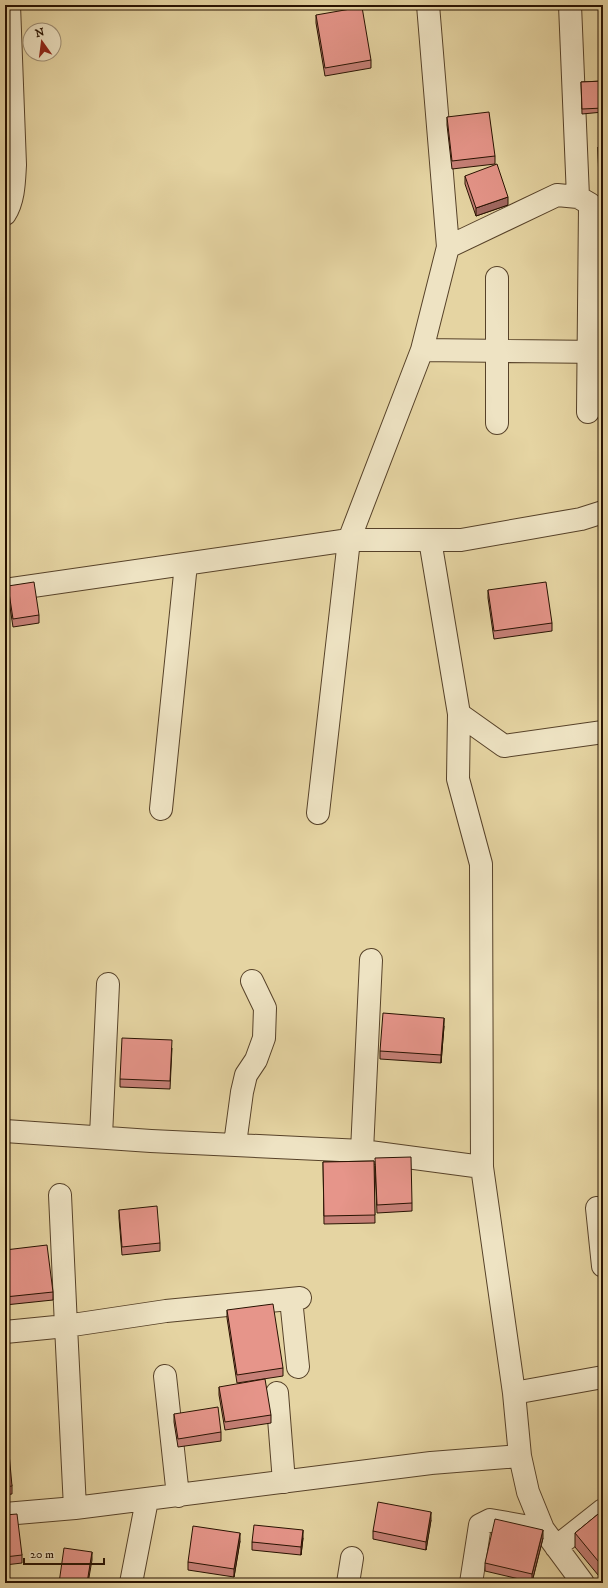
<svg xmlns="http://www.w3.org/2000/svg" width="608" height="1588" font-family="'IM FELL DW Pica',serif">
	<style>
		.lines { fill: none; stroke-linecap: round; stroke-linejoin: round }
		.minor-casing { stroke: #574229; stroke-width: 24 }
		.minor { stroke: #eee3c3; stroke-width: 22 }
		.wall { fill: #c68077; stroke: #281201 }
		.shaded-wall { fill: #a16861; stroke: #281201 }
		.building { fill: #e6958a; stroke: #281201 }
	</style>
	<rect width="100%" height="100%" fill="#e5d4a2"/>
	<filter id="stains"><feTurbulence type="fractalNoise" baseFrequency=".005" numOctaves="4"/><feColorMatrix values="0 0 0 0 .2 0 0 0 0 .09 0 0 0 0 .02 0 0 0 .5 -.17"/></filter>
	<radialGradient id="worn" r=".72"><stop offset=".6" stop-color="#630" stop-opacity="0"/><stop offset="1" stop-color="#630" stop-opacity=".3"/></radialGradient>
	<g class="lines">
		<g class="minor-casing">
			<path id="minor" d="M 570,5 L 578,197
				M 5,214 C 14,200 14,181 15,165 L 9,5
				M 448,247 L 557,195 L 578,197 L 590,204
				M 497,278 L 497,423
				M 422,350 L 602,352
				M 588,412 L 590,205
				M 430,540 L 459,714 L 504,746 L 603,732
				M 5,590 L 349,540 L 461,540 L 581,519 L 603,512
				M 459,714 L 458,779 L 481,864 L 482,1167 L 514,1393 L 520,1456 L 528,1492 L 543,1529 L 583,1583
				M 161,809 L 186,564
				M 318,813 L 349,540 L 422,350 L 448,247 L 428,5
				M 5,1131 L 151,1141 L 362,1151 L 482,1167
				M 101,1136 L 108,984
				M 235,1144 L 242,1092 L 246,1075 L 256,1060 L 264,1038 L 265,1008 L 252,981
				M 362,1151 L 371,960
				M 60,1195 L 66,1326 L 166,1311 L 300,1298
				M 597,1208 L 603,1266
				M 291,1299 L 298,1367
				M 5,1332 L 66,1326 L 75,1508 L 431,1463 L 520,1456
				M 165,1376 L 178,1496
				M 277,1393 L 284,1482
				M 514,1393 L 603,1377
				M 5,1514 L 75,1508
				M 556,1547 L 603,1510
				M 131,1583 L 147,1500
				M 348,1583 L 352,1558
				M 471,1583 L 480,1525 L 490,1520 L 524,1526"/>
		</g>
		<use href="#minor" class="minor"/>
	</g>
	<path class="wall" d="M 316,15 L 371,60 L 371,68 L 325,76 L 316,23 Z
		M 603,81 L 603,112 L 582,114 L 581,82 Z
		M 447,117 L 495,156 L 495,164 L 452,169 L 447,125 Z
		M 598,147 L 603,147 L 603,189 L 599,189 Z
		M 465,176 L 508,205 L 476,216 L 465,184 Z
		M 8,586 L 39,615 L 39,623 L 13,627 L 8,594 Z
		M 488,590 L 552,623 L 552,631 L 494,639 L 488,598 Z
		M 444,1026 L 441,1063 L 380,1059 L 380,1051 Z
		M 172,1048 L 170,1089 L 120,1087 L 120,1079 Z
		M 374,1161 L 375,1223 L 324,1224 L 323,1162 Z
		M 375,1166 L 412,1203 L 412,1211 L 377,1213 Z
		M 119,1210 L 160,1243 L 160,1251 L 122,1255 L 119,1218 Z
		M 5,1250 L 53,1292 L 53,1300 L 5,1305 Z
		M 227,1310 L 283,1368 L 283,1376 L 237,1383 L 227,1318 Z
		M 219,1387 L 271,1415 L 271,1423 L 225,1430 L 219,1395 Z
		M 174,1414 L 221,1432 L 221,1441 L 178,1447 L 174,1422 Z
		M 5,1454 L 12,1486 L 12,1494 L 5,1495 Z
		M 603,1510 L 603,1581 L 575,1547 L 575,1533 Z
		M 5,1515 L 22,1555 L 22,1563 L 5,1565 Z
		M 431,1520 L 426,1550 L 373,1539 L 373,1531 Z
		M 303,1538 L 301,1555 L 252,1550 L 252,1542 Z
		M 543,1538 L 532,1582 L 485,1571 L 485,1563 Z
		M 240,1541 L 234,1577 L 188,1570 L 188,1562 Z"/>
	<path class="shaded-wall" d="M 508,197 L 508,205 L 476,216 L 476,208 Z
		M 444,1018 L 444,1026 L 441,1063 L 441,1055 Z
		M 431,1512 L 431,1520 L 426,1550 L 426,1542 Z
		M 303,1530 L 303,1538 L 301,1555 L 301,1547 Z
		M 543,1530 L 543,1538 L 532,1582 L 532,1574 Z
		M 240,1533 L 240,1541 L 234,1577 L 234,1569 Z
		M 92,1552 L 92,1560 L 88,1583 L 87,1583 Z"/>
	<path class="building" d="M 362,7 L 371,60 L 325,68 L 316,15 Z
		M 603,81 L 603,108 L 582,109 L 581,82 Z
		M 489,112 L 495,156 L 452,161 L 447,117 Z
		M 598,147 L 603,147 L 603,181 L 599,181 Z
		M 497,164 L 508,197 L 476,208 L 465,176 Z
		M 34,582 L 39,615 L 13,619 L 8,586 Z
		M 546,582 L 552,623 L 494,631 L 488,590 Z
		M 383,1013 L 444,1018 L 441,1055 L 380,1051 Z
		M 122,1038 L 172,1040 L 170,1081 L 120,1079 Z
		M 411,1157 L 412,1203 L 377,1205 L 375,1158 Z
		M 374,1161 L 375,1215 L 324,1216 L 323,1162 Z
		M 157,1206 L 160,1243 L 122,1247 L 119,1210 Z
		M 47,1245 L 53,1292 L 5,1297 L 5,1250 Z
		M 273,1304 L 283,1368 L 237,1375 L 227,1310 Z
		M 265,1379 L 271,1415 L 225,1422 L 219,1387 Z
		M 218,1407 L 221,1432 L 178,1439 L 174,1414 Z
		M 9,1453 L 12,1486 L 5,1487 L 5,1454 Z
		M 378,1502 L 431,1512 L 426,1542 L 373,1531 Z
		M 603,1510 L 603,1567 L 575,1533 Z
		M 17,1514 L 22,1555 L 5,1557 L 5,1515 Z
		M 495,1519 L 543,1530 L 532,1574 L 485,1563 Z
		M 254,1525 L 303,1530 L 301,1547 L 252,1542 Z
		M 193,1526 L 240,1533 L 234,1569 L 188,1562 Z
		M 64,1548 L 92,1552 L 87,1583 L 59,1583 Z
		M 482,1579 L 499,1583 L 481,1583 Z"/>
	<rect width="608" height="1588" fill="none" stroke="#e5d4a2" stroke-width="20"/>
	<rect x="6" y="6" width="596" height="1576" fill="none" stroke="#281201" stroke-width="2"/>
	<rect x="10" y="10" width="588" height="1568" fill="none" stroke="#281201"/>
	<g transform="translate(42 42) rotate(346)"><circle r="19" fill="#eee3c3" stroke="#9f8f75"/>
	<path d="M0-3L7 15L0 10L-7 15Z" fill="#8f2418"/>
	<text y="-6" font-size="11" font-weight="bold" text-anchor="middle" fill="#281201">N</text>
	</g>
	<path d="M24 1558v6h80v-6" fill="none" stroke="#281201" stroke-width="2"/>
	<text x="30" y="1558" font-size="12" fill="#281201" stroke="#eee3c3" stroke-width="3" paint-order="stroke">20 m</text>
	<rect width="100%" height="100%" filter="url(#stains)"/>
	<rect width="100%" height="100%" fill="url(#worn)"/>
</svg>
